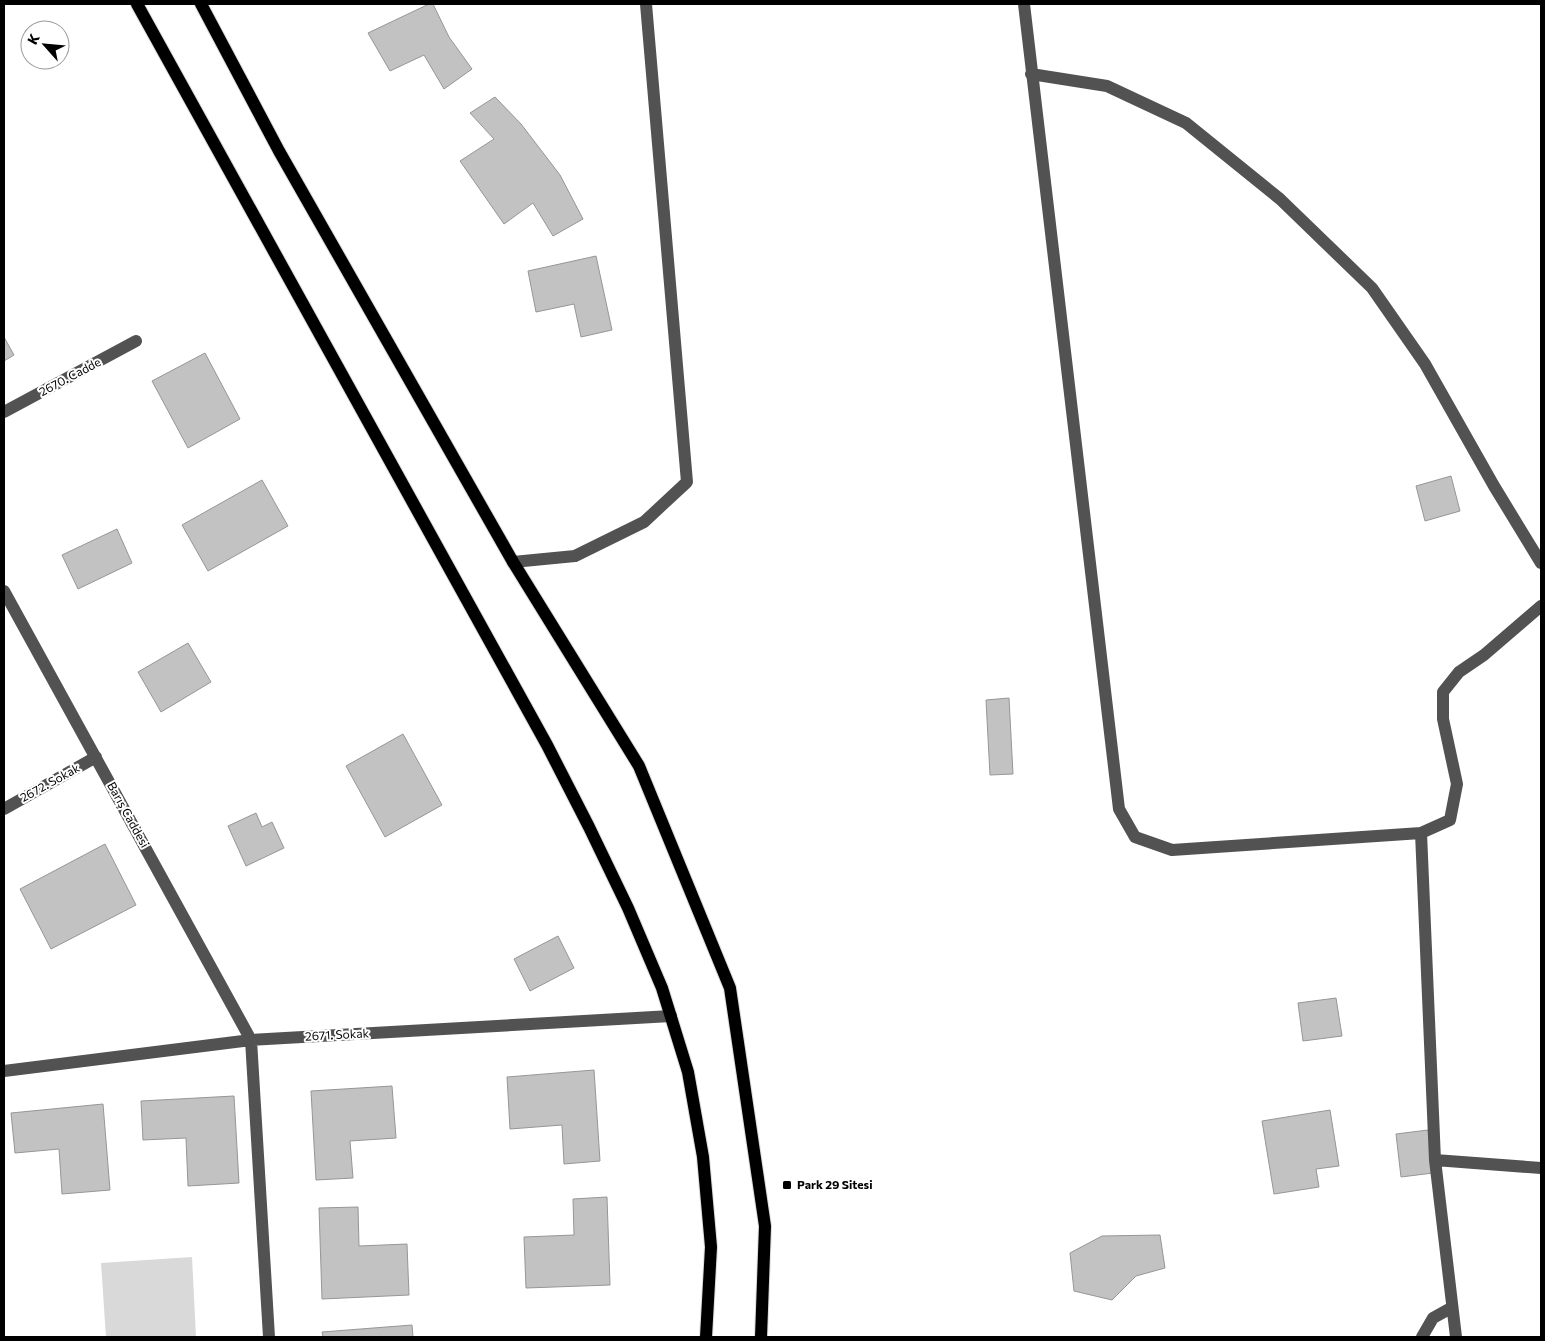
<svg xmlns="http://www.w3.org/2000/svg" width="1545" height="1341" font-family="Commissioner,sans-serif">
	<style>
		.green { fill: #d9d9d9 }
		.building { fill: #c2c2c2; stroke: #969696 }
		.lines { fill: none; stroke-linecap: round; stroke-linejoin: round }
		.major-casing { stroke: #dbdbdb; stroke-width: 14 }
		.minor { stroke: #525252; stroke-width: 12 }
		.major { stroke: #000; stroke-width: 12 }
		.poi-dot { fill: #000; stroke: #fff; stroke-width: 2 }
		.labels { text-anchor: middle; stroke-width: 4; stroke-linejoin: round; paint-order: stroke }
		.street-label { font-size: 12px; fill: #000; stroke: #fff }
		.poi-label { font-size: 12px; font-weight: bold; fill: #000; stroke: #fff; text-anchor: start }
	</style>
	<rect width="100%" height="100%" fill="#fff"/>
	<path class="green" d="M 192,1257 L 196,1337 L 106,1337 L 101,1263 Z"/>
	<path class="building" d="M 429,4 L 433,4 L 449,37 L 472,69 L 444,89 L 424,55 L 390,71 L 368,33 Z
		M 495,97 L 521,124 L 560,175 L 583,219 L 553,236 L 533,203 L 504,224 L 460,161 L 494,139 L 470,113 Z
		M 596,256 L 612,330 L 581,337 L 574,304 L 536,312 L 528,271 Z
		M 4,337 L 14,355 L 4,361 Z
		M 205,353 L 240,419 L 188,448 L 152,381 Z
		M 1451,476 L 1460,511 L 1425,521 L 1416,486 Z
		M 262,480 L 288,526 L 208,571 L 182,525 Z
		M 117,529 L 132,563 L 78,589 L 62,555 Z
		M 188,643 L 211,682 L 161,712 L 138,672 Z
		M 1009,698 L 1013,774 L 990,775 L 986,700 Z
		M 403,734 L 442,805 L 385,837 L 346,766 Z
		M 256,813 L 262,827 L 272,822 L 284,848 L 246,866 L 228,826 Z
		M 105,844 L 136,905 L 51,949 L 20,889 Z
		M 558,936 L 574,968 L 530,991 L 514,959 Z
		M 1336,998 L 1342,1036 L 1303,1041 L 1298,1003 Z
		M 594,1070 L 600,1161 L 564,1164 L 562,1125 L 510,1129 L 507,1077 Z
		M 392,1086 L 396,1138 L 350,1141 L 353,1178 L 316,1180 L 311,1091 Z
		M 234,1096 L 239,1183 L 188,1186 L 186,1138 L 143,1140 L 141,1101 Z
		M 103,1104 L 110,1190 L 62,1194 L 59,1149 L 15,1153 L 11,1113 Z
		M 1330,1110 L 1339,1166 L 1316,1169 L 1319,1187 L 1274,1194 L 1262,1121 Z
		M 1428,1130 L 1433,1173 L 1401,1177 L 1396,1134 Z
		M 607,1197 L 610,1285 L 526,1288 L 524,1237 L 574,1235 L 573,1199 Z
		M 358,1207 L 359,1246 L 407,1244 L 409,1295 L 322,1299 L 319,1208 Z
		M 1160,1235 L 1165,1268 L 1136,1276 L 1112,1300 L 1074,1291 L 1070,1253 L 1102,1236 Z
		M 412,1325 L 413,1337 L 323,1337 L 322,1332 Z"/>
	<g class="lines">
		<g class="major-casing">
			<path id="major" d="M 137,4 L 547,745 L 589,827 L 628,908 L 662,988 L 688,1072 L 703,1157 L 711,1247 L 706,1337
				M 201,4 L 279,151 L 513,562 L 639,766 L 730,988 L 765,1226 L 761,1337"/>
		</g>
		<path class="minor" d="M 1024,4 L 1119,809 L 1135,837 L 1172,850 L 1421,833 L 1450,820 L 1457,784 L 1443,719 L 1443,692 L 1459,672 L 1484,655 L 1541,606
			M 1031,74 L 1107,86 L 1186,123 L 1280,199 L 1372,288 L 1425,364 L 1494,486 L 1541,563
			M 4,412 L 136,341
			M 513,562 L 575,556 L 644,522 L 687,482 L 646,4
			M 4,591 L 251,1040 L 269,1337
			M 4,809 L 96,757
			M 1421,833 L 1435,1160 L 1456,1337
			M 4,1071 L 251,1040 L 671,1016
			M 1435,1160 L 1541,1168
			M 1422,1337 L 1433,1318 L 1451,1308"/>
		<use href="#major" class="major"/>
	</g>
	<rect class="poi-dot" x="782" y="1180" width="10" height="10" rx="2.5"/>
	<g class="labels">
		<g class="street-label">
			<text transform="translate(70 377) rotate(-28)" y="4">2670. Cadde</text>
			<text transform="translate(50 783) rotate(-29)" y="4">2672. Sokak</text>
			<text transform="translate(128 815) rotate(61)" y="4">Barış Caddesi</text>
			<text transform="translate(337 1035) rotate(-3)" y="4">2671. Sokak</text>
		</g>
		<g class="poi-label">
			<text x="797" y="1189">Park 29 Sitesi</text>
		</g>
	</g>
	<rect width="1545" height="1341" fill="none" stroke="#000000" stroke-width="10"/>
	<g transform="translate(45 45) rotate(297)"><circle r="24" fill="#ffffff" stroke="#999999"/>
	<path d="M0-4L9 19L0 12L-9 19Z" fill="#000000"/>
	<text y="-8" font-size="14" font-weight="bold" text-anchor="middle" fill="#000000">K</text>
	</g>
</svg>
